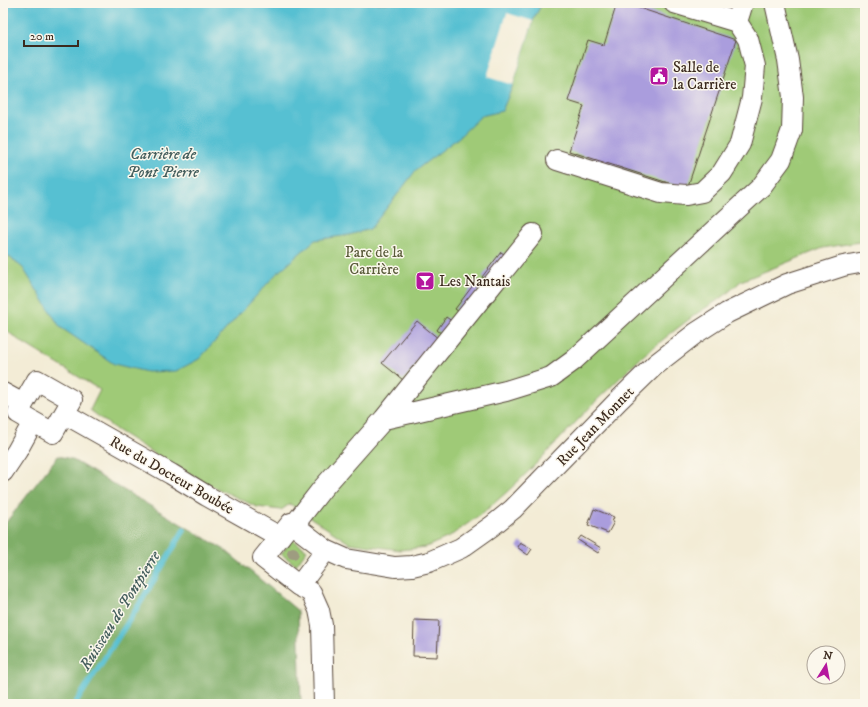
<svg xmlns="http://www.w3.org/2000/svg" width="868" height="707" font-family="'IM FELL DW Pica',serif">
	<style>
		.green { fill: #9fca77; stroke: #6d7a4a }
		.forest { fill: #7fae68; stroke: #5d6c43 }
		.water { fill: #56c0d2; stroke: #487578 }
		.pier { fill: #f3ecd6 }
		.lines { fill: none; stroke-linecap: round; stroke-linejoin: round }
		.stream { stroke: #56c0d2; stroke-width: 5.5 }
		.building { fill: #aa9ddd }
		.minor-casing { stroke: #57473a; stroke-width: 22 }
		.minor { stroke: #fff; stroke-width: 20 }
		.tree { fill: #9e9c80 }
		.labels { text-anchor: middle; stroke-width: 3; stroke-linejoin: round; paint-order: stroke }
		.poi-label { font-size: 15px; fill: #3b2a1e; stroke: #fbf7ec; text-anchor: start }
		.park-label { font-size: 15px; fill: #595a39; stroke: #fbf7ec }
		.street-label { font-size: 15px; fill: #3b2a1e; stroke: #fbf7ec }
		.water-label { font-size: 16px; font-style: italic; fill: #445e5d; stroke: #fbf7ec }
	</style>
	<rect width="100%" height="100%" fill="#fbf7ec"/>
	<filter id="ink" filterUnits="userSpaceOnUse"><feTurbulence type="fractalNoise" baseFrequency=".025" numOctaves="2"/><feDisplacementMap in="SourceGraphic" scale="8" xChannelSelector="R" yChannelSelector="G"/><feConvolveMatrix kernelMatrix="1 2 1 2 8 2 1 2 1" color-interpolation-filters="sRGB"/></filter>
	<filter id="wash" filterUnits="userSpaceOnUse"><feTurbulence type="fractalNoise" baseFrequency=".012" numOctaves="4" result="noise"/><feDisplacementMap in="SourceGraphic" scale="16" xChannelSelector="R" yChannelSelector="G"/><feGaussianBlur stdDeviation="0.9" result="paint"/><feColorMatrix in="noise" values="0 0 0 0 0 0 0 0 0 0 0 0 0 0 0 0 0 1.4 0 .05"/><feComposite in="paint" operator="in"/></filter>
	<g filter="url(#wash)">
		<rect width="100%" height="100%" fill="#f3ecd6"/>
		<path class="green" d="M 3,3 L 865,3 L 865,241 L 823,248 L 741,281 L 724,296 L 696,314 L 670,334 L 645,354 L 598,399 L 531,469 L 508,491 L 484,512 L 449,537 L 426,547 L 400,550 L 349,543 L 290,504 L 281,510 L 257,507 L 208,484 L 158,456 L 115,429 L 90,410 L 100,390 L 20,341 L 3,328 Z
			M 292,539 L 307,550 L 296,565 L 281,554 Z"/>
		<path class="forest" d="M 58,456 L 71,459 L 225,550 L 298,611 L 301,704 L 3,704 L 3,530 L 4,525 Z"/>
		<path class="water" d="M 3,3 L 542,3 L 533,21 L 513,85 L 502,111 L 481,116 L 458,138 L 416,170 L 397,195 L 370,229 L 349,235 L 315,240 L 276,274 L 199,359 L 176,371 L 147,372 L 114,364 L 60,327 L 23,268 L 3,252 Z"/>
		<path class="pier" d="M 507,13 L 533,21 L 513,85 L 487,77 Z"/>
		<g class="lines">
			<path class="stream" d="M 75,704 L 137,608 L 184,530"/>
		</g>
		<g id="blocks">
			<path class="building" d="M 617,3 L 624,3 L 736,40 L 687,189 L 569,151 L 584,106 L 568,101 L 570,95 L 588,40 L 604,45 Z
				M 501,252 L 507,256 L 487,281 L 482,277 Z
				M 474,284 L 480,289 L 462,314 L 455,309 Z
				M 446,317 L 453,322 L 443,335 L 437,330 Z
				M 417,321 L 439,339 L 403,380 L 382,363 Z
				M 594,509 L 614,517 L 612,522 L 614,522 L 608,533 L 588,525 Z
				M 581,536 L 601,548 L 598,553 L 578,540 Z
				M 520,542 L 532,549 L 528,555 L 517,547 Z
				M 414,620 L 439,621 L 437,657 L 413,656 Z"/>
		</g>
	</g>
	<g filter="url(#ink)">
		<use href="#blocks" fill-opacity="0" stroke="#57473a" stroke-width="1"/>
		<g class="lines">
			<g class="minor-casing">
				<path id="minor" d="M 737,22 L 743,3
					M 557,160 L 661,193 L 686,195 L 702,192 L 722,173 L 740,144 L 752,98 L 755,66 L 748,39 L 737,22 L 674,3
					M 37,380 L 72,400 L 53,433 L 18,413 Z
					M 3,393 L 23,404
					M 65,414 L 171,474 L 207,496 L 280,537
					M 384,419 L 506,391 L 551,377 L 573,361 L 761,187 L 781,160 L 792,130 L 793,97 L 788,60 L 775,3
					M 3,472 L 17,451 L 33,422
					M 294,525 L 322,489 L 384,419 L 533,234
					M 326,550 L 299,586 L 263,558 L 291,523 L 326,550 L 346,559 L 395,567 L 412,566 L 429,562 L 461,548 L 492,526 L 513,509 L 619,400 L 656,364 L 696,333 L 727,313 L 787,284 L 843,266 L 865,262
					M 299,586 L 311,592 L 319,610 L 322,625 L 324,704"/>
			</g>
			<use href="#minor" class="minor"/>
		</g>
		<circle class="tree" cx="293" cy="553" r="6"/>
	</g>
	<defs>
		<g id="civic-square" transform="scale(1)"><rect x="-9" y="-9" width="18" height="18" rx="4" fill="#b5179e" stroke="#fbf7ec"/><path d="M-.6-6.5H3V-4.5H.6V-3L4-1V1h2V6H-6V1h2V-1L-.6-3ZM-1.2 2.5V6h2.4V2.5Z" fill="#fff"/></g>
		<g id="bar-square" transform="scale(1)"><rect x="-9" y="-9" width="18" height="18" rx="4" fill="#b5179e" stroke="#fbf7ec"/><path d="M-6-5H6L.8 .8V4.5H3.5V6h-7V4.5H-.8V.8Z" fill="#fff"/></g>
	</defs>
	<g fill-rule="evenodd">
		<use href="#civic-square" x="659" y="76"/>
		<use href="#bar-square" x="425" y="281"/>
	</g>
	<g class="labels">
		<g class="poi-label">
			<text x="673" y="72">Salle de<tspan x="673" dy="17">la Carrière</tspan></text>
			<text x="439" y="286">Les Nantais</text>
		</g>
		<g class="park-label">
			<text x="374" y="257">Parc de la<tspan x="374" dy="17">Carrière</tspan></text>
		</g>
		<g class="street-label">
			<text transform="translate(595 426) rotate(-46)" y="5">Rue Jean Monnet</text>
			<text transform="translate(172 475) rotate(30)" y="5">Rue du Docteur Boubée</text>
		</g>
		<g class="water-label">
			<text x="163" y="159">Carrière de<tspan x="163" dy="18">Pont Pierre</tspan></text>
			<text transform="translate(119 610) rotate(-58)" y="6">Ruisseau de Pontpierre</text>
		</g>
	</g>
	<rect width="868" height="707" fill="none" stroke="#fbf7ec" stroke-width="16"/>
	<g transform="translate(826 665) rotate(11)"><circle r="19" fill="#fbf7ec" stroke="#aea59a"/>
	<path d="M0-3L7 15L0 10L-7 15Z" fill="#b5179e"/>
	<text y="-6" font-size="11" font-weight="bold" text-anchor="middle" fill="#3b2a1e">N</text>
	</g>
	<path d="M24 40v6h54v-6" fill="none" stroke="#3b2a1e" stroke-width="2"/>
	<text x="30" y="40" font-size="12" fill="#3b2a1e" stroke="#fbf7ec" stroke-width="3" paint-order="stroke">20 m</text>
</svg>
